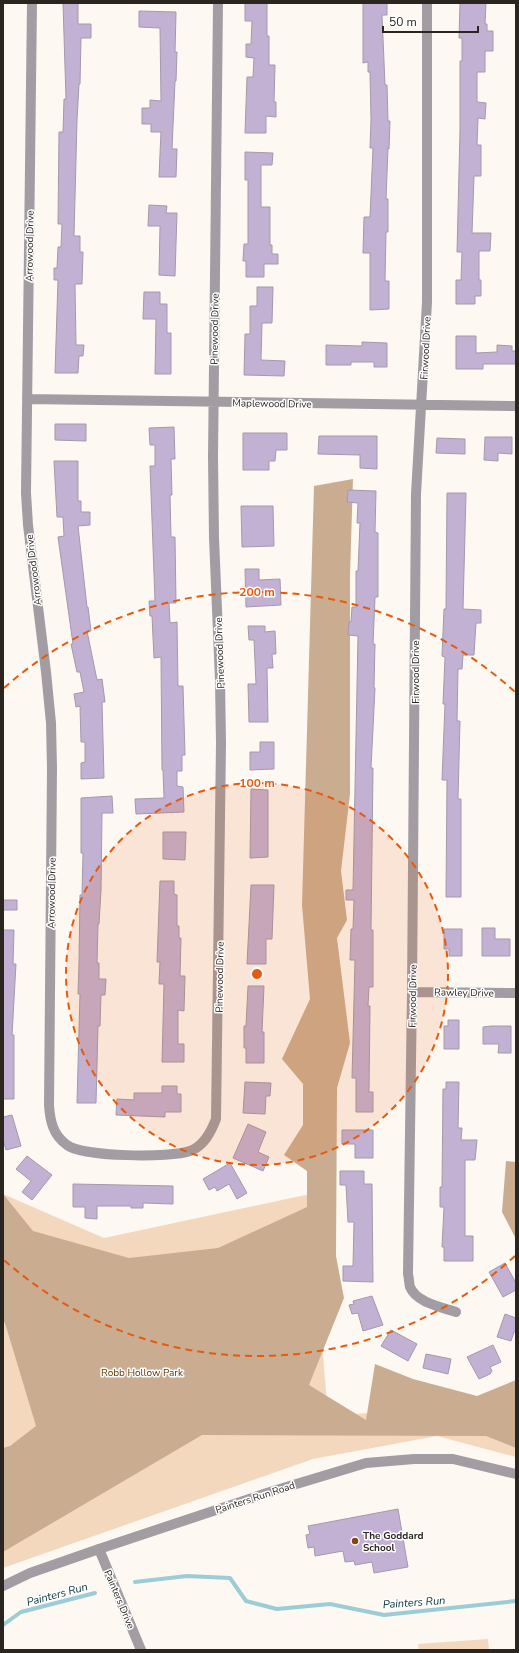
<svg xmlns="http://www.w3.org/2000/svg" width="519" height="1653" font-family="'Nunito Sans',sans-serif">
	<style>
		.green { fill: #f3d8be }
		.forest { fill: #caad91 }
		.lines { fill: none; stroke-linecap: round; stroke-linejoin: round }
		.stream { stroke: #9cccd5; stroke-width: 4 }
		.building { fill: #c3b1d3; stroke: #a29aaa }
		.minor { stroke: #a29da3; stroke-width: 10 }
		.tertiary { stroke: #a29da3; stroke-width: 10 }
		.ring { fill: none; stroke: #e8590c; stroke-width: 2; stroke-dasharray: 7 5 }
		.poi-dot { fill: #884419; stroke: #fff; stroke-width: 1.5 }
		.labels { text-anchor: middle; stroke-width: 3; stroke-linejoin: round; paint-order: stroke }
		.street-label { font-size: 10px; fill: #2b2520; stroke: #fff }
		.park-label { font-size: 10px; fill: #5c3601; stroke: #fff }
		.poi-label { font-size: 10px; font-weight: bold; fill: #2b2520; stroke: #fff; text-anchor: start }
		.water-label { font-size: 11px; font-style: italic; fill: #04333b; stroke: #fff }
		.centre { fill: #e8590c; stroke: #fff; stroke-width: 2 }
		.ring-label { font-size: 12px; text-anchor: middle; font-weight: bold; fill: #e8590c; stroke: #fff; stroke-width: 3; stroke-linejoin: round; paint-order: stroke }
	</style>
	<rect width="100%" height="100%" fill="#fdf8f2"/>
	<path class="green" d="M 3,1194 L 104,1238 L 310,1194 L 328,1416 L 516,1402 L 516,1457 L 437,1436 L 313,1459 L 3,1568 Z
		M 488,1639 L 489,1650 L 419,1650 L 418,1644 Z"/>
	<path class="forest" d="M 353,479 L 350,576 L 350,794 L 341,871 L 347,920 L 337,938 L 350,1043 L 337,1088 L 336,1256 L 344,1298 L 309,1385 L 366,1420 L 375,1364 L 413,1379 L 477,1396 L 516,1380 L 516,1448 L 486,1436 L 202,1435 L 3,1552 L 3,1448 L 10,1446 L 36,1426 L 5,1323 L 3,1321 L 3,1194 L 33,1231 L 129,1258 L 218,1248 L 307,1207 L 307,1171 L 284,1155 L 303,1125 L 303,1084 L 282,1059 L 310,999 L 302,905 L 314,486 Z
		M 506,1161 L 516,1162 L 516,1239 L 502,1212 Z"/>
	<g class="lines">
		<path class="stream" d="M 135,1582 L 187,1576 L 230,1578 L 246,1601 L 277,1609 L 330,1604 L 384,1615 L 516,1601
			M 3,1625 L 21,1612 L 95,1593"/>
	</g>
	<path class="building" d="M 63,3 L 78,3 L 78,24 L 91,24 L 91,38 L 81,38 L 80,84 L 79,84 L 77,120 L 74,236 L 80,236 L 80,252 L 83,252 L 82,284 L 75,284 L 76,345 L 84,345 L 83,356 L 79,356 L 78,373 L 55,373 L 58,280 L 54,280 L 54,268 L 57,268 L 58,247 L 61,247 L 62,224 L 58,224 L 59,132 L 63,132 L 64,99 L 66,99 Z
		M 245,3 L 267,3 L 267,36 L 269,36 L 269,65 L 275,65 L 274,102 L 276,102 L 276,117 L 266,116 L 266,133 L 245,133 L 247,77 L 253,77 L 254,58 L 246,57 L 246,44 L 251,44 L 252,21 L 245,21 Z
		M 363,3 L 387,3 L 387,15 L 382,15 L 385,85 L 387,85 L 388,121 L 390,121 L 389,149 L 388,148 L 386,199 L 388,199 L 388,232 L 386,232 L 385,281 L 389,281 L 389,309 L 370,310 L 370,253 L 363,253 L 364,217 L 370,217 L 373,148 L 370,148 L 371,120 L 370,72 L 368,72 L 368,62 L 363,63 Z
		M 460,3 L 486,3 L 485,24 L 487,24 L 487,31 L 493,31 L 493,51 L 485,51 L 485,72 L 477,72 L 477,102 L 486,103 L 485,119 L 478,118 L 477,145 L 481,145 L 481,176 L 474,176 L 472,233 L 491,233 L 490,251 L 479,251 L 479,280 L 481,280 L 481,296 L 475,296 L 475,304 L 456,304 L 456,280 L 461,280 L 462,252 L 457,252 L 460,131 L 460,61 L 462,61 L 462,38 L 459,38 Z
		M 139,11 L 176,12 L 175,52 L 177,52 L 176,81 L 175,81 L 172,149 L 177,149 L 176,177 L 159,177 L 161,132 L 151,132 L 151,124 L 142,124 L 142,108 L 150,108 L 150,100 L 161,101 L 160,28 L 139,27 Z
		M 245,152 L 273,153 L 272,165 L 261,165 L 261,207 L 270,207 L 270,245 L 272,245 L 272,254 L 278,254 L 278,264 L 264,264 L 264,277 L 246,277 L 246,261 L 243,261 L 244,244 L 248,244 L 248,180 L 245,180 Z
		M 149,205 L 167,206 L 166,213 L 177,213 L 175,276 L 159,275 L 160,226 L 148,226 Z
		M 257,287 L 273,287 L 272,323 L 262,323 L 261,360 L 285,361 L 284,376 L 244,375 L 245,334 L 250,334 L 250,306 L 257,306 Z
		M 144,292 L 160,292 L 160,304 L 167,304 L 167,333 L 171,333 L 171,374 L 155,374 L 156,319 L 143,319 Z
		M 456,336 L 476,336 L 476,353 L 497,352 L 497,345 L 512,346 L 512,351 L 516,351 L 516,364 L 483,364 L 483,369 L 456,369 Z
		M 362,342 L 387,343 L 387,367 L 374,367 L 374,362 L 351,362 L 351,365 L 326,365 L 326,345 L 362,346 Z
		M 55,424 L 86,424 L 86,441 L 55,440 Z
		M 174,427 L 175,459 L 171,459 L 172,495 L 170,495 L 171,537 L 175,537 L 176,603 L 169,603 L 170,623 L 177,622 L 178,686 L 183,686 L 185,755 L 182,755 L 182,771 L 177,771 L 177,786 L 183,787 L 184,812 L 136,814 L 135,799 L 164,798 L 163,770 L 162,770 L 161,657 L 154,658 L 152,616 L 150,616 L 149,601 L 155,601 L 150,466 L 155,466 L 155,445 L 150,445 L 149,428 Z
		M 243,433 L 287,433 L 287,450 L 276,450 L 275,461 L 269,461 L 269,470 L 243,470 Z
		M 319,436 L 377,436 L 377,469 L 360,468 L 360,455 L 318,454 Z
		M 485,437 L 512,437 L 512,454 L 498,453 L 498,461 L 484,460 Z
		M 437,438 L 465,439 L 465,454 L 436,453 Z
		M 54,461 L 78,461 L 78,501 L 81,501 L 81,512 L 90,512 L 90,525 L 78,526 L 87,607 L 88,607 L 91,631 L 87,631 L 97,680 L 102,679 L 105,702 L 102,702 L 104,778 L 81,779 L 81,763 L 85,762 L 85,742 L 81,742 L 80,706 L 76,707 L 74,694 L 84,692 L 80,672 L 77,672 L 71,644 L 73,644 L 58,537 L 64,536 L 63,517 L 57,517 Z
		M 348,490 L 376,491 L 375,532 L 378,533 L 378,597 L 375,597 L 373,644 L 375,644 L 374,687 L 375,688 L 371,768 L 373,768 L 371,930 L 373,930 L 373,987 L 369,987 L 368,1006 L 370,1006 L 369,1092 L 373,1092 L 373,1112 L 356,1112 L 356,1078 L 352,1078 L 355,960 L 350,960 L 351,929 L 353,929 L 354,900 L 346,900 L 346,890 L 353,890 L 358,636 L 348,635 L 349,622 L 351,622 L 352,607 L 356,607 L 356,571 L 358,571 L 360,523 L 357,523 L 358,503 L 347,502 Z
		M 447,493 L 466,493 L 463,609 L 481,610 L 481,623 L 476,623 L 474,655 L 463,655 L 462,669 L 458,669 L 457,721 L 460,721 L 458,799 L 461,799 L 461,897 L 446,897 L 447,780 L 442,780 L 445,704 L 443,704 L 445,657 L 442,656 L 444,609 L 446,609 Z
		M 241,506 L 273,506 L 274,546 L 242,547 Z
		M 245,569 L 259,569 L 259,580 L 280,579 L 281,605 L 246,607 Z
		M 248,626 L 265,626 L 265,632 L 275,631 L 276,654 L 272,654 L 273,668 L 267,668 L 268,722 L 249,722 L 248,684 L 256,684 L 254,640 L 249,640 Z
		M 260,742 L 274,742 L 274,769 L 250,770 L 250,752 L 260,752 Z
		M 251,789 L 268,790 L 268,857 L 250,858 Z
		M 112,796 L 113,813 L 102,813 L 101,890 L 99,924 L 98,924 L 97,963 L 99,963 L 99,979 L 106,979 L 105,995 L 101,995 L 100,1026 L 98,1026 L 96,1103 L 77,1103 L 80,994 L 78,994 L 79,963 L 80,895 L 82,895 L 83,853 L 81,853 L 81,798 Z
		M 163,832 L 186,832 L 185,860 L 163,859 Z
		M 160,881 L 174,881 L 174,894 L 177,895 L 177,926 L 179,926 L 179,938 L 181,938 L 180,976 L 185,976 L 184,1011 L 178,1010 L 178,1044 L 184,1044 L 184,1062 L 162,1062 L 164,984 L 159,984 L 160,962 L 157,962 Z
		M 251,885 L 274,885 L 272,939 L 266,939 L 266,964 L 247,964 Z
		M 3,900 L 17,900 L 17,910 L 3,910 Z
		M 482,928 L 495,928 L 495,939 L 510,939 L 510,956 L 482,956 Z
		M 444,929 L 462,929 L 462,956 L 449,956 L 449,949 L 444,949 Z
		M 3,930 L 14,930 L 13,964 L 16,964 L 12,1035 L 14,1035 L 14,1099 L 3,1099 Z
		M 248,986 L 264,986 L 262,1032 L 264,1032 L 264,1063 L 246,1063 L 246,1048 L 244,1048 L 244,1026 L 246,1026 Z
		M 448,1020 L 459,1020 L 459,1049 L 444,1049 L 444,1026 L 448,1026 Z
		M 491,1026 L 511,1026 L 511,1053 L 498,1053 L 499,1044 L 483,1044 L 483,1027 Z
		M 245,1082 L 271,1083 L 270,1096 L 266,1096 L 265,1114 L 243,1113 Z
		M 446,1082 L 459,1082 L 458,1128 L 462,1128 L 461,1140 L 477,1140 L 475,1160 L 465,1160 L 465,1236 L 473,1236 L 473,1261 L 444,1261 L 444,1247 L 442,1247 L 444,1207 L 440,1207 L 440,1187 L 442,1187 L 443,1089 L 446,1089 Z
		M 162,1086 L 177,1086 L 177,1094 L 181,1094 L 181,1112 L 165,1112 L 165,1117 L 116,1115 L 117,1099 L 134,1100 L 134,1093 L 162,1093 Z
		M 12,1115 L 21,1146 L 6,1150 L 3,1140 L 3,1117 Z
		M 248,1124 L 266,1132 L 258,1152 L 269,1157 L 263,1171 L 233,1158 Z
		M 342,1130 L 373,1130 L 373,1158 L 355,1158 L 355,1144 L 342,1144 Z
		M 27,1156 L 52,1175 L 32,1200 L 22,1192 L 31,1181 L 16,1169 Z
		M 230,1163 L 247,1193 L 237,1199 L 229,1184 L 217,1191 L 215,1187 L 209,1190 L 203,1179 Z
		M 340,1171 L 364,1171 L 364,1184 L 372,1184 L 373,1282 L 343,1281 L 343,1266 L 353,1266 L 354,1222 L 348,1222 L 346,1185 L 340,1185 Z
		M 73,1184 L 173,1186 L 173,1204 L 143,1203 L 143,1208 L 131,1208 L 131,1206 L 97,1206 L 97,1219 L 85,1218 L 85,1207 L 73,1207 Z
		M 505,1263 L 516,1283 L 516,1290 L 503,1297 L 489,1272 Z
		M 372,1296 L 383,1325 L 363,1331 L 358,1313 L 352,1314 L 349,1305 L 354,1304 L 353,1301 Z
		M 505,1314 L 516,1318 L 516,1332 L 514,1332 L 511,1341 L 497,1337 Z
		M 391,1330 L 417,1344 L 408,1361 L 381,1346 Z
		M 493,1345 L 501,1362 L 490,1367 L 492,1371 L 490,1374 L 479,1379 L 467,1357 Z
		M 426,1354 L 451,1359 L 448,1374 L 423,1368 Z
		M 398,1509 L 408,1567 L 374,1573 L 372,1562 L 355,1565 L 354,1561 L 345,1562 L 343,1551 L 315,1556 L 314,1547 L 308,1548 L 306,1535 L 310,1534 L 308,1526 Z"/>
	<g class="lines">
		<path class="minor" d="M 32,3 L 26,493 L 28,525 L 46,672 L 51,723 L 52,768 L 49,1105 C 50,1121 53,1135 67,1145 C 82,1157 171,1158 190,1151 C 204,1146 211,1132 216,1119 L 221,743 L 220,680 L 214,538 L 213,457 L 218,3
			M 427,3 L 427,302 L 416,494 L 412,992 L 408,1274 C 409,1278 409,1283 410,1287 C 417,1303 441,1307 456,1312
			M 27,399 L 516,406
			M 412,992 L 516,993
			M 99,1549 L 141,1650"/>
		<path class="tertiary" d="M 3,1586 L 30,1573 L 99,1549 L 270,1492 L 366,1463 L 414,1459 L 453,1459 L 516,1474"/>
	</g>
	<circle cx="257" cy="974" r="191" fill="#e8590c" fill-opacity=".12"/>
	<g class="ring">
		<circle cx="257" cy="974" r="191"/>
		<path d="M515 1256A382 382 0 0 1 4 1260M4 688A382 382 0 0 1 515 692"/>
	</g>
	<circle class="poi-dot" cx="355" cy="1541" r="4"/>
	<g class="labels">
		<g class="street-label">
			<text transform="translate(29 246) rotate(-89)" y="4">Arrowood Drive</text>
			<text transform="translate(214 329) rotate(-89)" y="4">Pinewood Drive</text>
			<text transform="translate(425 348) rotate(-87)" y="4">Firwood Drive</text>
			<text transform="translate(272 403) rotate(1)" y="4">Maplewood Drive</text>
			<text transform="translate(33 570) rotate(-97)" y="4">Arrowood Drive</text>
			<text transform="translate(219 653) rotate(-92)" y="4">Pinewood Drive</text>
			<text transform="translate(415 672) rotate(-90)" y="4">Firwood Drive</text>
			<text transform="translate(51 893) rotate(-89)" y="4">Arrowood Drive</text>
			<text transform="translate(219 977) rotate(-89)" y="4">Pinewood Drive</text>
			<text transform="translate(464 992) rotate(1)" y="4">Rawley Drive</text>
			<text transform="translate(412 996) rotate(-89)" y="4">Firwood Drive</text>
			<text transform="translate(255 1497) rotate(-18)" y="4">Painters Run Road</text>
			<text transform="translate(120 1599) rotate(67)" y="4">Painters Drive</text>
		</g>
		<g class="park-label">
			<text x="142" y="1376">Robb Hollow Park</text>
		</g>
		<g class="poi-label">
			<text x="363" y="1539">The Goddard<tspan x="363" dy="12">School</tspan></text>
		</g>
		<g class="water-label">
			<text transform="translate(57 1594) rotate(-15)" y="4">Painters Run</text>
			<text transform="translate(414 1602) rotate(-4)" y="4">Painters Run</text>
		</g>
	</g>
	<circle cx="257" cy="974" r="6" class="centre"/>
	<g class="ring-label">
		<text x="257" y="596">200 m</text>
		<text x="257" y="787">100 m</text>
	</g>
	<rect width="519" height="1653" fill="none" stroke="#2b2520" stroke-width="8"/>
	<path d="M383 26v6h95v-6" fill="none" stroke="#2b2520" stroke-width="2"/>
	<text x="389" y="26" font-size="12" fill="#2b2520" stroke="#ffffff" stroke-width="3" paint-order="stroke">50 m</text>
</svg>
